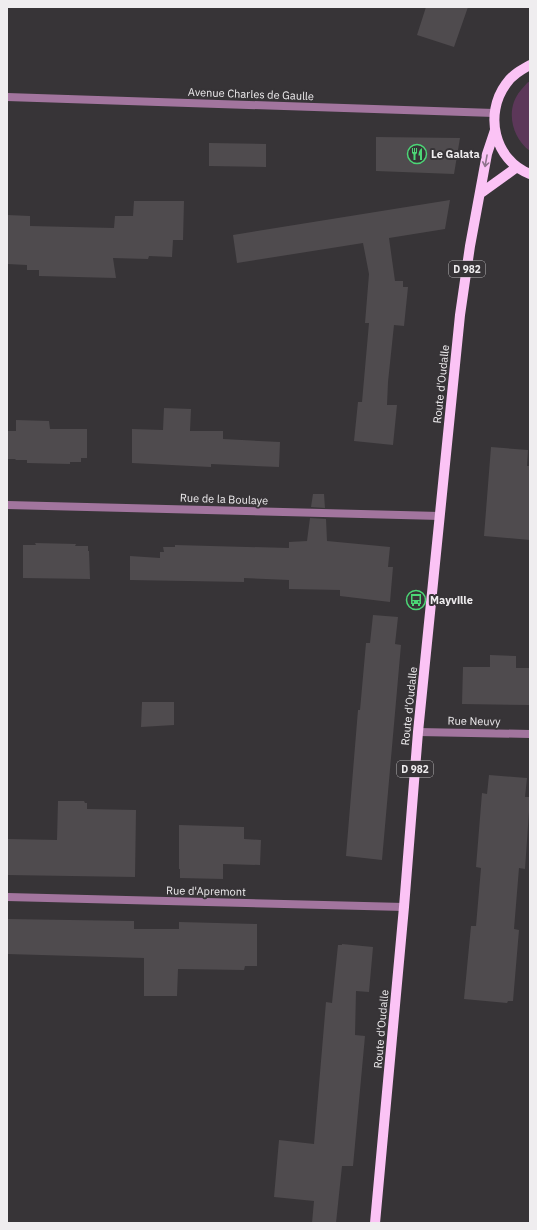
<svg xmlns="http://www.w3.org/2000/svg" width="537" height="1230" font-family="'IBM Plex Sans',sans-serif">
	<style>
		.green { fill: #5c3759 }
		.building { fill: #4f4b4e }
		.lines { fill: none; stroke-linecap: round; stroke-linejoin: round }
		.minor { stroke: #a2759e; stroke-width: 8 }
		.tertiary { stroke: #a2759e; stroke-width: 8 }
		.primary { stroke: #fbc3f5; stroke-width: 10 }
		.oneway { stroke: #8f748c }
		.labels { text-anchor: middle; stroke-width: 4; stroke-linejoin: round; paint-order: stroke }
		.shield { fill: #373437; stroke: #b8b6b8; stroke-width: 1 }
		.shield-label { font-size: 10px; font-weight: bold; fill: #efedef }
		.street-label { font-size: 11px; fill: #efedef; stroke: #373437 }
		.poi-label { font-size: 11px; font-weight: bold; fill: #efedef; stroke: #373437; text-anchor: start }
	</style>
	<rect width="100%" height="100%" fill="#373437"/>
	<path class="green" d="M 530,81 L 530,151 C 511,137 505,108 521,90 C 524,87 526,83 530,81 Z"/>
	<path class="building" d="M 426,7 L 468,7 L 454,47 L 417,35 Z
		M 376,137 L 460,138 L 454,174 L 376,171 Z
		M 209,143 L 266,144 L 266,167 L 209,166 Z
		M 450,200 L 445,229 L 389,238 L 395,281 L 403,281 L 403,287 L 408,287 L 404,326 L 394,325 L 388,382 L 387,405 L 397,405 L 393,445 L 354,441 L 358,402 L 362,402 L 369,323 L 365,323 L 369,274 L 363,243 L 237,263 L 233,235 Z
		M 134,201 L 184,201 L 183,240 L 173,240 L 172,257 L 149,256 L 148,259 L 113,258 L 116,278 L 39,276 L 39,270 L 27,270 L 27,265 L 7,264 L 7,215 L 30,216 L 30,226 L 114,228 L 115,216 L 133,216 Z
		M 164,408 L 191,409 L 190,431 L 223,431 L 223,439 L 280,442 L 279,467 L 211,464 L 211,467 L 132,463 L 132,429 L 163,430 Z
		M 16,420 L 49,421 L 50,429 L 87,429 L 87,458 L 81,458 L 81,462 L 70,462 L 70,464 L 27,463 L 27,460 L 15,460 L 16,459 L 7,459 L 7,431 L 16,431 Z
		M 491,447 L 528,450 L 527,466 L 530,466 L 530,540 L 484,536 Z
		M 313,494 L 324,494 L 325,508 L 311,507 Z
		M 310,518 L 326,519 L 327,541 L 390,547 L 388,567 L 393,567 L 390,602 L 340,596 L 340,590 L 289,589 L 289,580 L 244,578 L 244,582 L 130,580 L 130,556 L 160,558 L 160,552 L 164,552 L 163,547 L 175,547 L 175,545 L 289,548 L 289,542 L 307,541 Z
		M 35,543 L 76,544 L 75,546 L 88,546 L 88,551 L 89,551 L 90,579 L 23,578 L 23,545 L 36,545 Z
		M 373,615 L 398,617 L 395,644 L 401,645 L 382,860 L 346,856 L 358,710 L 360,710 L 366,643 L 370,643 Z
		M 490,655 L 516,656 L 516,668 L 530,668 L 530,705 L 462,704 L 463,667 L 490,667 Z
		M 142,702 L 174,702 L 174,725 L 141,727 Z
		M 489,775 L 527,778 L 525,797 L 530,797 L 525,869 L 519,868 L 514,929 L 519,930 L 513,1001 L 508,1001 L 507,1003 L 464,999 L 471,926 L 476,926 L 481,868 L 476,867 L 482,793 L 487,794 Z
		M 58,801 L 84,801 L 85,803 L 87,803 L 87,809 L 136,810 L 135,877 L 7,875 L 7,839 L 57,840 Z
		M 179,825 L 244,827 L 244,839 L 261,840 L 260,865 L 223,864 L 223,879 L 180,878 L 180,869 L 179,869 Z
		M 7,919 L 134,921 L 134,929 L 179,929 L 179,922 L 257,924 L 257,966 L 245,966 L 244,970 L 178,969 L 177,996 L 144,996 L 144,958 L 7,954 Z
		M 342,944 L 373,947 L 369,992 L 356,991 L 355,1035 L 365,1036 L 353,1166 L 342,1166 L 336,1223 L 312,1223 L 314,1201 L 274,1197 L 279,1140 L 314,1144 L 326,1002 L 332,1003 L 338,945 L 342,945 Z"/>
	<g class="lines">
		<path class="minor" d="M 7,505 L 440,516
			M 418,732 L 530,734
			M 7,897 L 404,907"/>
		<path class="tertiary" d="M 7,97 L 494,113"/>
		<path class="primary" d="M 530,65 C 521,70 512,75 506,84 C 484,114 494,160 530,174
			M 481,193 L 517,167
			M 375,1223 L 404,907 L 418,732 L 460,315 L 470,246 L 487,154 L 495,130"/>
	</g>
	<defs><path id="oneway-shaft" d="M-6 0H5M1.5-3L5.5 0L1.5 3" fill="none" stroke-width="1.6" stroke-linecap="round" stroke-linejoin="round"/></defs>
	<use class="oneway" href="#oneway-shaft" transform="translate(486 161) rotate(100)"/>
	<defs>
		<g id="restaurant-ring" transform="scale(1)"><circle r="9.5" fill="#373437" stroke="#4cd676" stroke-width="1.5"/><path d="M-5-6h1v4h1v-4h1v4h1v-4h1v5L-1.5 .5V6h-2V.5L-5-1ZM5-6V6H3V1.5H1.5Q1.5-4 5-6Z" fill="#4cd676"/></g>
		<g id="bus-ring" transform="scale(1)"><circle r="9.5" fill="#373437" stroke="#4cd676" stroke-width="1.5"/><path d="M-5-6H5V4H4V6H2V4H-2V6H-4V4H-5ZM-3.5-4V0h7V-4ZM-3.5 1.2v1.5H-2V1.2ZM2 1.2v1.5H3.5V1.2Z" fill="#4cd676"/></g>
	</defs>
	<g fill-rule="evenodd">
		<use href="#restaurant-ring" x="417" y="154"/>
		<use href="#bus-ring" x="416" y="600"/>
	</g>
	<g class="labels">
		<g class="shield">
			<rect x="449" y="261" width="36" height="16" rx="3"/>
			<rect x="397" y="761" width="36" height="16" rx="3"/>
		</g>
		<g class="shield-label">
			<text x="467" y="273">D 982</text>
			<text x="415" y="773">D 982</text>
		</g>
		<g class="street-label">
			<text transform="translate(251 94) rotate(2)" y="4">Avenue Charles de Gaulle</text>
			<text transform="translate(441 384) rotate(-84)" y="4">Route d'Oudalle</text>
			<text transform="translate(224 499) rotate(2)" y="4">Rue de la Boulaye</text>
			<text transform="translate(409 706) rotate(-84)" y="4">Route d'Oudalle</text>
			<text transform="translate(474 721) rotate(1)" y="4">Rue Neuvy</text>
			<text transform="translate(206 891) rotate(1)" y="4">Rue d'Apremont</text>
			<text transform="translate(381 1029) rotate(-85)" y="4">Route d'Oudalle</text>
		</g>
		<g class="poi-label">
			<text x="431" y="158">Le Galata</text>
			<text x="430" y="604">Mayville</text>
		</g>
	</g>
	<rect width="537" height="1230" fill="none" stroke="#efedef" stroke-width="16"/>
</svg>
